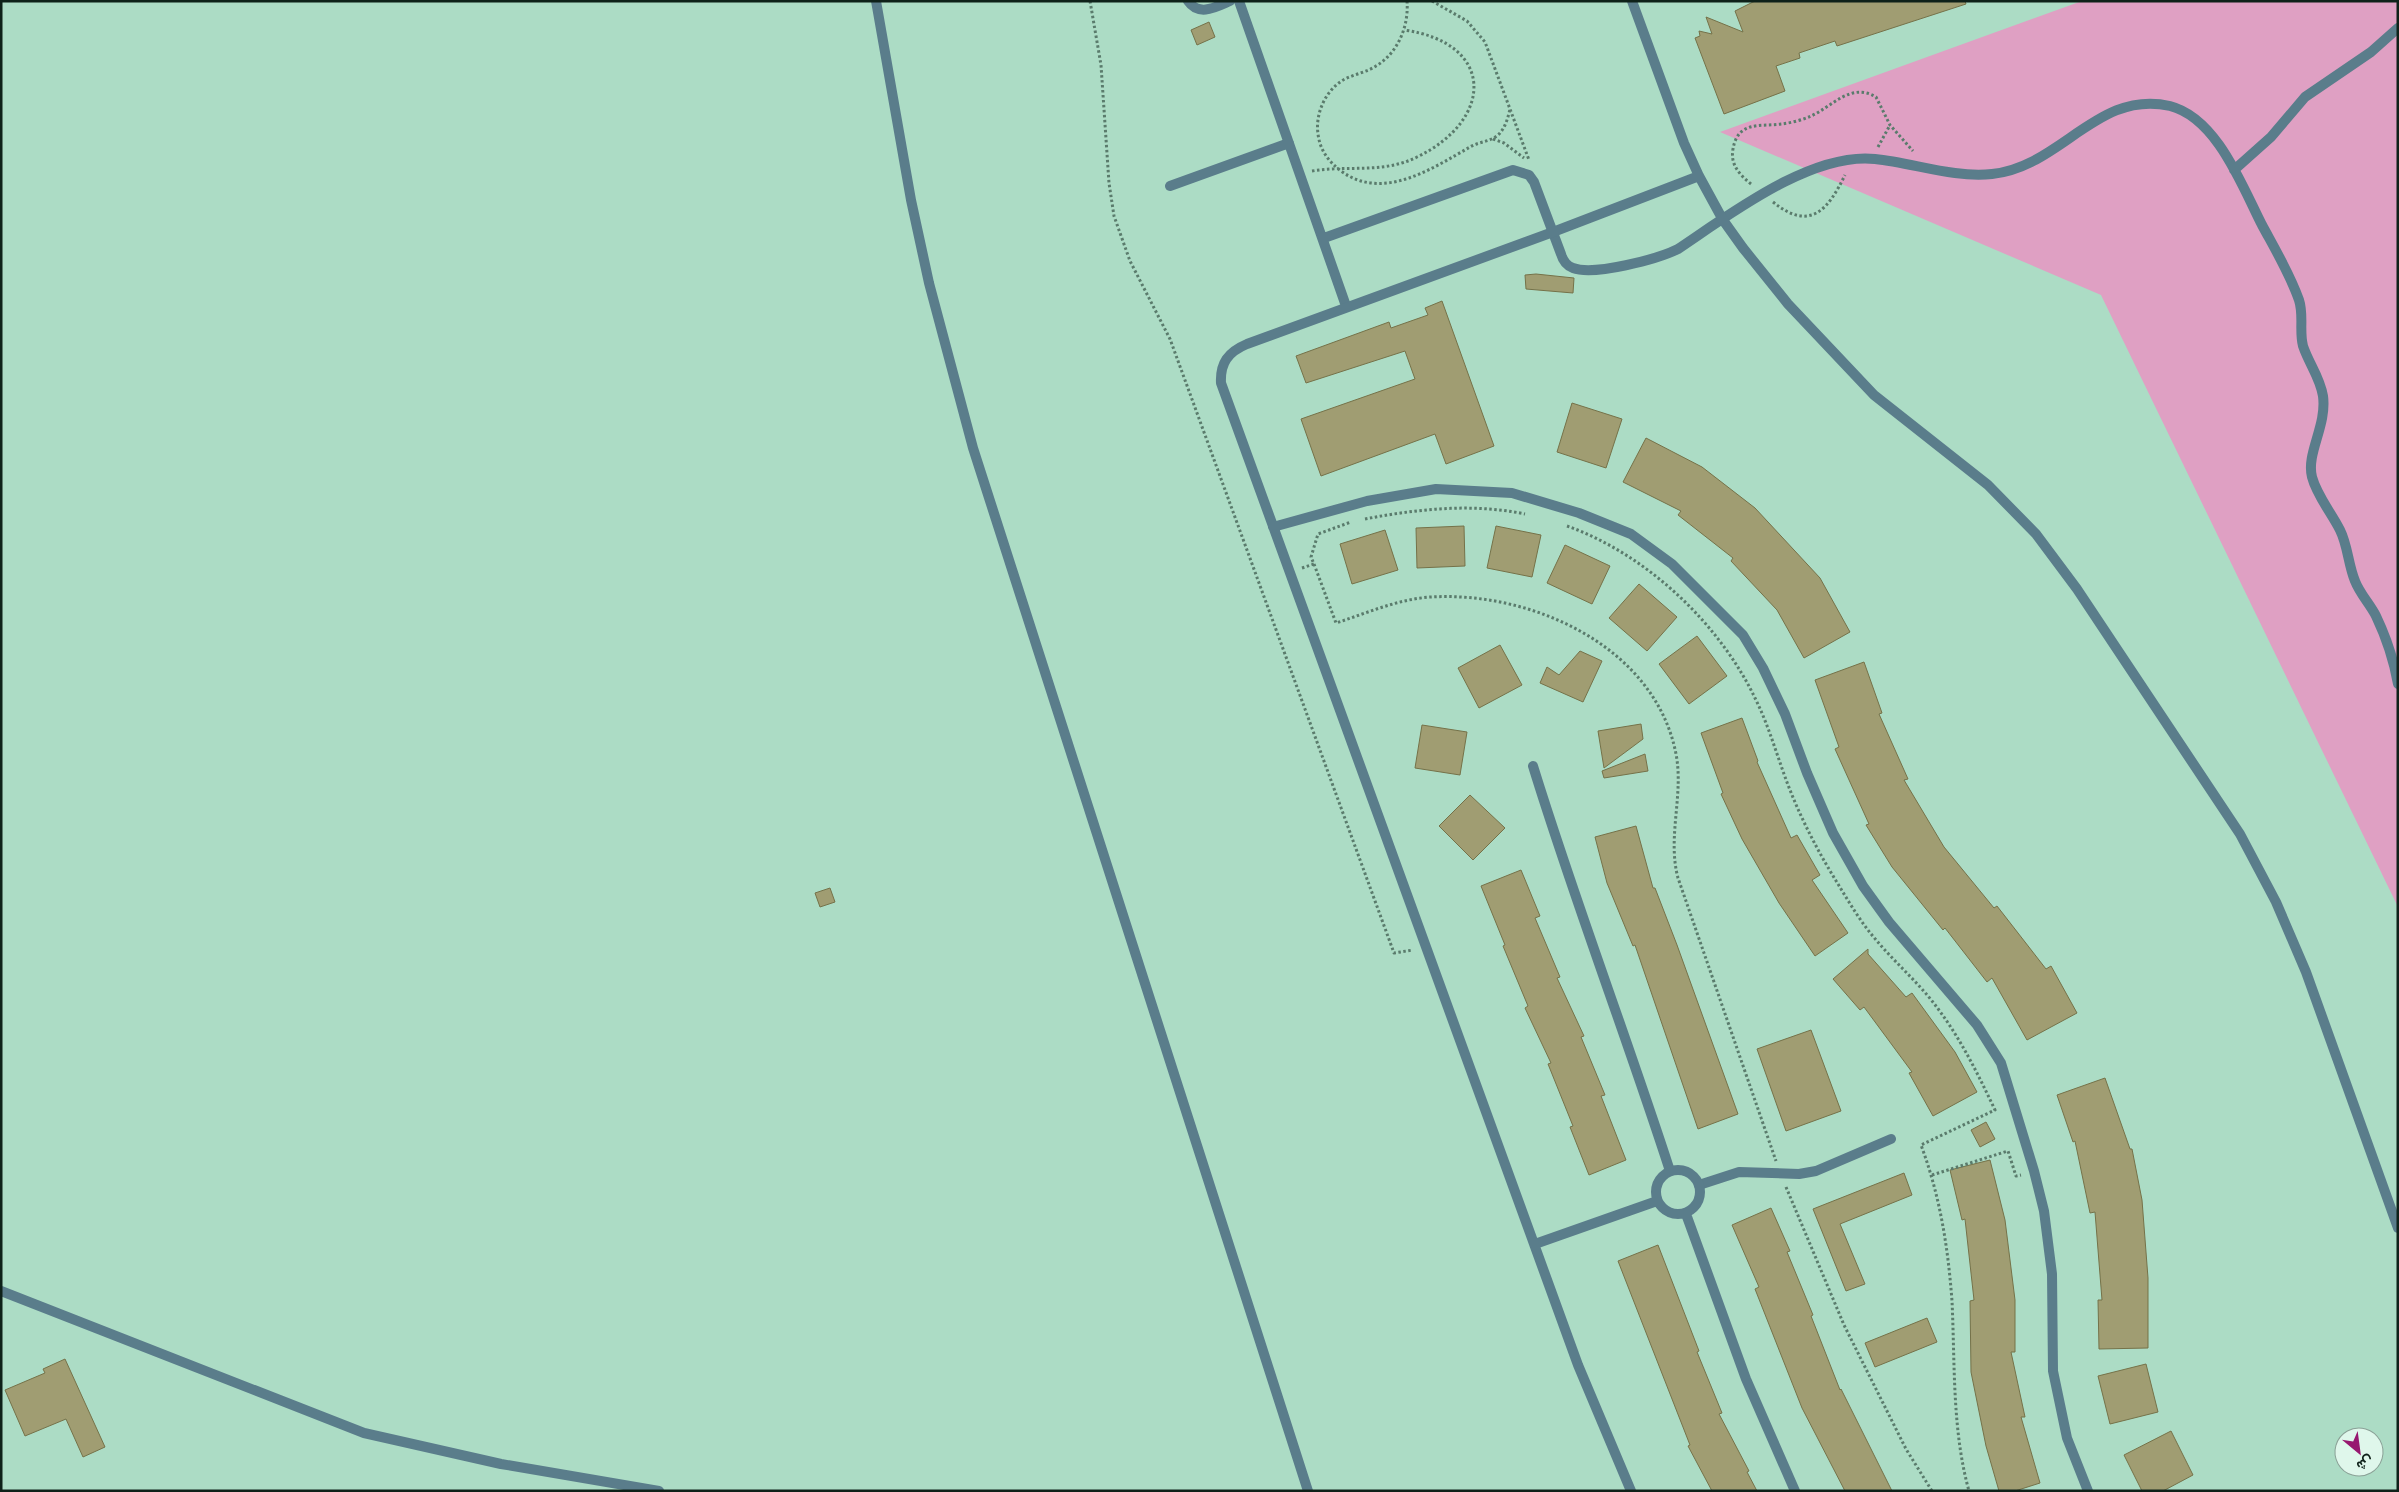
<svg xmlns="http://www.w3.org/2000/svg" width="2399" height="1492" font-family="'Fira Sans',Vazirmatn,sans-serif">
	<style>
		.green { fill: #dfa0c3 }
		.building { fill: #a09d72; stroke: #757249 }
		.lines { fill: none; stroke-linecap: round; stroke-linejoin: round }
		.path { stroke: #5a7b6c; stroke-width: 3; stroke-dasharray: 2.5 2.5; stroke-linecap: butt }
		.lane { stroke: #5a7d8b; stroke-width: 10 }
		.street { stroke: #5a7d8b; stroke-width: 10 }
	</style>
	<rect width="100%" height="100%" fill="#acdcc5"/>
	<path class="green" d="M 2082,1 L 2398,1 L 2398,907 L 2101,295 L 1720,132 Z"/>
	<path class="building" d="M 1755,1 L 1965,1 L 1966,4 L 1837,46 L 1835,41 L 1799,53 L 1800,58 L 1776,66 L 1785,91 L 1724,114 L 1695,38 L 1700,36 L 1699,31 L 1712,34 L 1706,17 L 1743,32 L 1735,11 Z
		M 1209,22 L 1215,37 L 1197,45 L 1191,30 Z
		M 1536,274 L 1574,278 L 1573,293 L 1526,289 L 1525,275 Z
		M 1442,301 L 1494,446 L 1446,464 L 1435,434 L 1321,476 L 1301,419 L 1415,379 L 1405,351 L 1306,383 L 1296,356 L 1389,322 L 1391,328 L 1428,315 L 1425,308 Z
		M 1572,403 L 1622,419 L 1606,468 L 1557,452 Z
		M 1646,438 L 1702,467 L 1755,508 L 1820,578 L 1850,632 L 1804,658 L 1777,610 L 1731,561 L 1733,558 L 1678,515 L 1681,511 L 1623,482 Z
		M 1464,526 L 1465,566 L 1417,568 L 1416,528 Z
		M 1496,526 L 1541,535 L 1532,577 L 1487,568 Z
		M 1385,530 L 1398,570 L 1352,584 L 1340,544 Z
		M 1565,545 L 1610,566 L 1592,604 L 1547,583 Z
		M 1639,584 L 1677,617 L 1647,651 L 1609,618 Z
		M 1697,636 L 1727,676 L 1689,704 L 1659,664 Z
		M 1500,645 L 1522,685 L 1479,708 L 1458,668 Z
		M 1580,651 L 1602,661 L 1583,702 L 1540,683 L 1547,667 L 1559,675 Z
		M 1864,662 L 1882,713 L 1879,714 L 1908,779 L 1904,780 L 1944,847 L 1994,908 L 1997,906 L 2046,969 L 2051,966 L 2077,1013 L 2027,1040 L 1992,978 L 1987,982 L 1945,928 L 1943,930 L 1892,867 L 1866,825 L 1869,824 L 1835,749 L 1839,747 L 1815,680 Z
		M 1742,718 L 1758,761 L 1757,762 L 1791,838 L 1797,835 L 1820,875 L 1812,880 L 1848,933 L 1815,956 L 1779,903 L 1742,839 L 1721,794 L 1723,793 L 1701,733 Z
		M 1641,724 L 1643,739 L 1604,768 L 1598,731 Z
		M 1422,725 L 1467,732 L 1460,775 L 1415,768 Z
		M 1645,754 L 1648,771 L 1604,778 L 1602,771 Z
		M 1470,795 L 1505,828 L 1473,860 L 1439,826 Z
		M 1636,826 L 1653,888 L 1655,888 L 1677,945 L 1738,1114 L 1698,1129 L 1635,945 L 1633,946 L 1607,883 L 1595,837 Z
		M 1521,870 L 1540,916 L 1535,918 L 1560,977 L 1557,978 L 1584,1036 L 1581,1037 L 1605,1095 L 1601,1096 L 1626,1160 L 1589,1175 L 1570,1127 L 1573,1126 L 1548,1064 L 1551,1063 L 1525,1008 L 1528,1006 L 1503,946 L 1505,945 L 1481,886 Z
		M 830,888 L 835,902 L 820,907 L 815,893 Z
		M 1868,949 L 1868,954 L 1906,997 L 1912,993 L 1955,1052 L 1977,1092 L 1933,1116 L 1909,1073 L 1912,1072 L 1864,1007 L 1860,1010 L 1833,979 Z
		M 1811,1030 L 1841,1111 L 1786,1131 L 1757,1049 Z
		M 2105,1078 L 2130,1149 L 2132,1149 L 2142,1200 L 2148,1278 L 2148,1348 L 2099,1349 L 2098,1300 L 2102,1300 L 2095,1212 L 2090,1213 L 2075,1141 L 2073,1142 L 2057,1095 Z
		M 1986,1122 L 1995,1139 L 1980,1147 L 1971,1130 Z
		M 1990,1160 L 2005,1220 L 2015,1300 L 2015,1352 L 2011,1352 L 2025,1417 L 2021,1417 L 2040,1483 L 2015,1491 L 1999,1491 L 1986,1446 L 1971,1372 L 1970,1301 L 1974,1300 L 1965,1219 L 1962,1220 L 1950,1170 Z
		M 1904,1173 L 1912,1195 L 1840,1224 L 1865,1284 L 1846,1291 L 1813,1209 Z
		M 1771,1208 L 1790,1251 L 1787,1252 L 1813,1315 L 1811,1316 L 1840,1390 L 1841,1389 L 1892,1491 L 1845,1491 L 1802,1408 L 1755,1289 L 1759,1287 L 1732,1225 Z
		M 1658,1245 L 1699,1351 L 1697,1352 L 1722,1413 L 1719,1414 L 1749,1471 L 1747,1472 L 1757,1491 L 1712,1491 L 1688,1446 L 1690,1445 L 1618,1261 Z
		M 1927,1318 L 1937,1342 L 1875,1367 L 1865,1343 Z
		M 65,1359 L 105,1447 L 83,1457 L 66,1419 L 25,1436 L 5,1390 L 45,1373 L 43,1369 Z
		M 2146,1364 L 2158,1412 L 2110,1424 L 2098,1376 Z
		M 2171,1431 L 2193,1475 L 2163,1491 L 2142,1491 L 2124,1455 Z"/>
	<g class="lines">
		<path class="path" d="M 1090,1 L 1101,65 L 1109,183 L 1114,216 L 1130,261 L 1170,339 L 1394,953 L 1413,950
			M 1407,1 C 1409,26 1398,53 1376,66 C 1367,72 1355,74 1345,79 C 1326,89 1315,113 1318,134 C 1320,150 1328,161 1341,171 C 1383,202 1433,168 1470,147 C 1480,141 1492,142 1500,133 C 1506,126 1508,117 1510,109
			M 1432,1 L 1467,21 L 1485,42 L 1529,160
			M 1493,139 L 1504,143 L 1524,158
			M 1878,147 L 1890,125
			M 1312,171 C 1348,165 1383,174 1417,157 C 1494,120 1496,43 1404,30
			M 1751,184 C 1740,175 1730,165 1733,149 C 1738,120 1761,127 1781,124 C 1791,123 1802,120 1811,116 C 1833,106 1851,82 1876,97 L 1890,125 L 1913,151
			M 1773,202 C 1811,233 1829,208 1845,175
			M 1365,519 C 1417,509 1472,503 1525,514
			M 1567,526 C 1646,554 1719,623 1755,698 C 1770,728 1778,760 1790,790 C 1803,823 1820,855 1838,884 C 1850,904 1862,924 1877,941 C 1893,960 1912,977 1928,996 C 1957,1031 1976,1070 1995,1110 L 1921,1145 C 1940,1196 1948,1247 1952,1301 C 1955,1364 1952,1430 1969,1491
			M 1314,564 L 1336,623 C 1367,613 1398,599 1431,597 C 1531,591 1655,646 1676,754 C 1684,795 1667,837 1678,878 L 1776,1161
			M 1302,568 L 1314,564 L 1311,557 L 1318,534 L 1351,522
			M 1932,1175 L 2008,1151 L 2016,1176 L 2021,1175
			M 1786,1187 L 1844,1325 L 1906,1449 L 1932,1491"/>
		<path class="lane" d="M 1188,1 C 1199,17 1216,7 1230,1
			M 1239,1 L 1346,306
			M 2234,170 L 2271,137 L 2305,97 L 2371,52 L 2398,28
			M 1170,186 L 1289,143
			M 1324,238 L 1513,170 L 1529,175 L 1534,182 L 1561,254 C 1563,261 1567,266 1573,268 C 1594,276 1658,259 1678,249 C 1729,215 1811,152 1875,159 C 1914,163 1953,178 1992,174 C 2061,167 2098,89 2170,106 C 2217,118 2242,186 2262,225 C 2275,249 2290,274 2299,300 C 2304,315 2299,331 2303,346 C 2309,364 2320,377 2323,396 C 2327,426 2306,453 2312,477 C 2317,496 2331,512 2340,530 C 2348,546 2348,564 2355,581 C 2360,594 2370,604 2376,616 C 2386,637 2394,661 2398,684
			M 1699,1185 L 1739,1172 L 1799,1174 L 1816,1171 L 1891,1139"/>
		<path class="street" d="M 876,1 L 911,200 L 929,283 L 973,448 L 1308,1491
			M 1632,1 L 1684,143 L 1699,176 L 1723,220 L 1743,248 L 1788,304 L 1874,395 L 1988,485 L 2036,534 L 2077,589 L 2240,834 L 2276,902 L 2306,972 L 2398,1228
			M 1273,527 L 1367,501 L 1436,489 L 1512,493 L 1579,513 L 1631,534 L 1672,564 L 1743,635 L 1763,668 L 1785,714 L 1807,773 L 1833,833 L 1863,886 L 1889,922 L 1977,1025 L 2001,1063 L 2034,1171 L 2044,1211 L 2052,1274 L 2053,1371 L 2067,1438 L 2088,1491
			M 1533,766 C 1575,902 1626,1035 1670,1171
			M1656 1192a22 22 0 1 1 44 0a22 22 0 1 1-44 0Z
			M 1686,1214 L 1746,1379 L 1795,1491
			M 1535,1244 L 1657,1201
			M 1,1291 L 364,1433 L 501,1464 L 659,1491
			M 1631,1491 L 1578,1365 L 1221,383 C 1220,363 1228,352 1247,344 L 1553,232 L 1699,176"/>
	</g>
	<rect width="2399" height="1492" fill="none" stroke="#0e2119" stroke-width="5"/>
	<g transform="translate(2359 1452) rotate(151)"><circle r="24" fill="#dff7eb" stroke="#8ba197"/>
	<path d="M0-4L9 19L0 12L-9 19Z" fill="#97186f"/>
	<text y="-8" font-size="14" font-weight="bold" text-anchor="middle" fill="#0e2119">ش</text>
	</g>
</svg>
